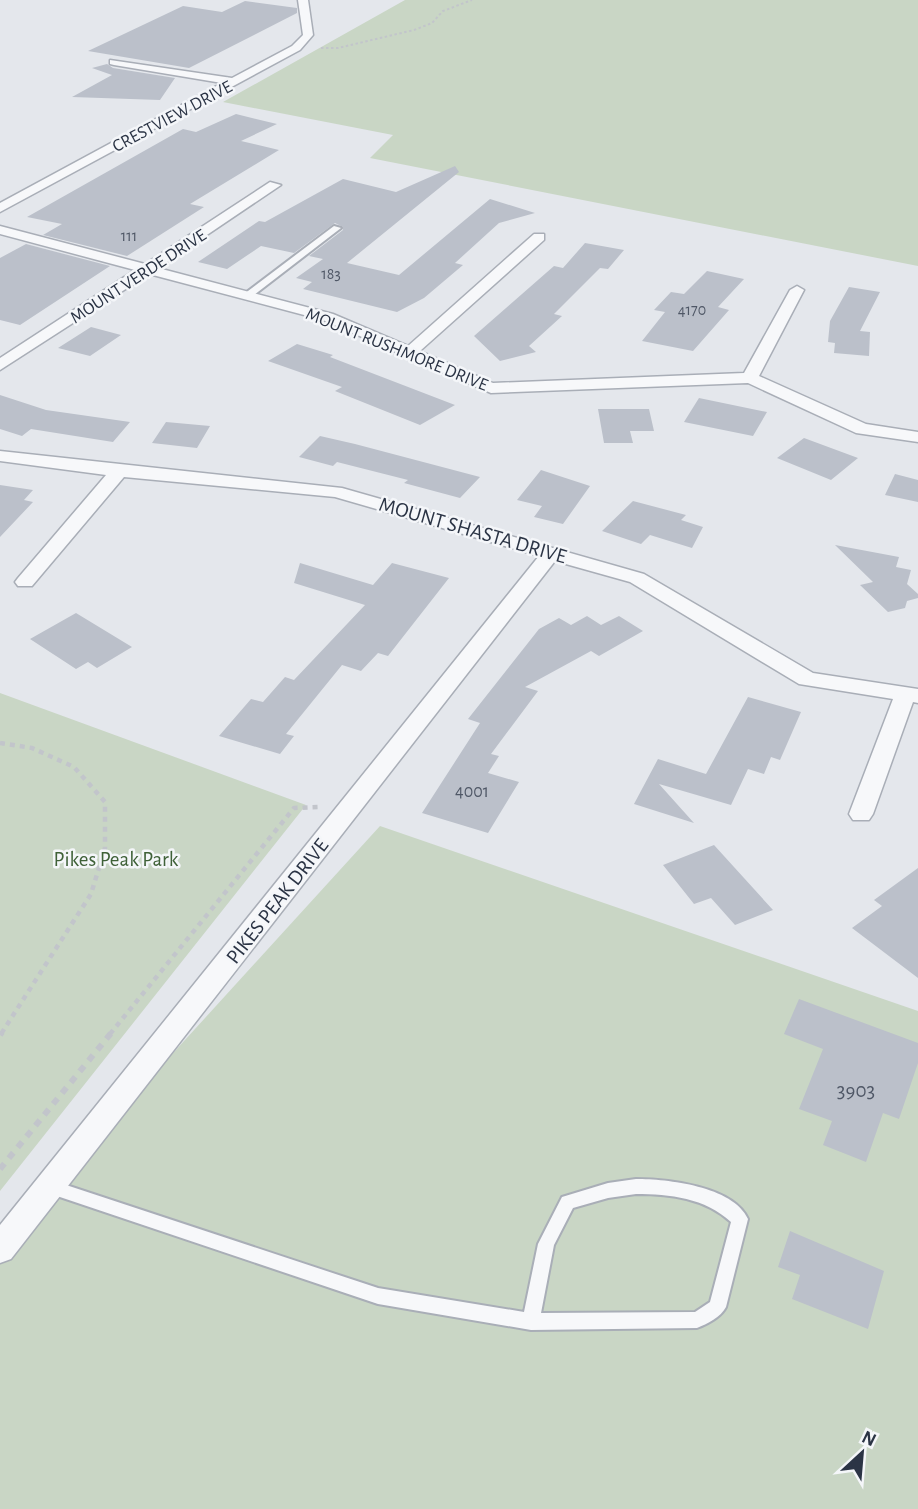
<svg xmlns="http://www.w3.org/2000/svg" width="918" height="1509" font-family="'Alegreya Sans',sans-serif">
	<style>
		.green { fill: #c9d6c5 }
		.building { fill: #bbc0ca }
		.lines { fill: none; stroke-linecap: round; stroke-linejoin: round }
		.service-casing { stroke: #a9aeb7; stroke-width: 4 }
		.minor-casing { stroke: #a9aeb7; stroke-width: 3 }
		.path-far2 { stroke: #c2c5cb; stroke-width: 2; stroke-dasharray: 2.5 2.5; stroke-linecap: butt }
		.path-far1 { stroke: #c2c5cb; stroke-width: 4.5; stroke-dasharray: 5 5; stroke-linecap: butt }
		.path { stroke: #c2c5cb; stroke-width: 6; stroke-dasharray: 7 7; stroke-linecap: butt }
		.service { fill: #f7f8fa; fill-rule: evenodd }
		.minor { fill: #f7f8fa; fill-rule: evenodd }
		.labels { text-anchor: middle; stroke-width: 5; stroke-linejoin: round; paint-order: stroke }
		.far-number-label { font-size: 16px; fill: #4f5766 }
		.far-street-label { font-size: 18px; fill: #2b3445; stroke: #f4f6f9 }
		.number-label { font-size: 18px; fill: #4f5766 }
		.street-label { font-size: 21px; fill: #2b3445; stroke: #f4f6f9 }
		.park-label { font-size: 21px; fill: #3f6138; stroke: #f4f6f9 }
		.near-number-label { font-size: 21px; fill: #4f5766 }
	</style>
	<rect width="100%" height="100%" fill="#e4e7ec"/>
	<path class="green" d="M 405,0 L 918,0 L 918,266 L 370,158 L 393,135 L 223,102 Z
		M 0,693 L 306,805 L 0,1191 Z
		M 380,826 L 918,1011 L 918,1509 L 0,1509 L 0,1249 L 51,1187 Z"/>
	<path class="building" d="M 245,1 L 297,8 L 297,13 L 189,68 L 88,51 L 183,6 L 222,12 Z
		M 107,64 L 113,68 L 175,78 L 160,100 L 72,97 L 112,75 L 92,68 Z
		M 236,114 L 277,124 L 241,141 L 279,150 L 190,204 L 204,207 L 127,256 L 43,235 L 62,224 L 27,217 L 183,129 L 196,132 Z
		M 455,166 L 459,172 L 347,263 L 399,275 L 490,199 L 535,213 L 499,223 L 455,263 L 463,265 L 424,298 L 397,312 L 303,289 L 312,282 L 296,278 L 323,259 L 309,256 L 343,230 L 343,227 L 335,223 L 294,253 L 261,246 L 227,269 L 198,262 L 259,221 L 265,222 L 343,179 L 396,192 Z
		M 585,243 L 624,250 L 608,269 L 600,268 L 554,314 L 562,316 L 529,346 L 536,352 L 500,361 L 474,336 L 554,266 L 563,268 Z
		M 26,244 L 110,266 L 20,325 L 0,320 L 0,258 Z
		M 707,271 L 744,279 L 718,307 L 729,310 L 693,351 L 642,341 L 665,312 L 654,310 L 671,292 L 684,294 Z
		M 849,287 L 880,292 L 860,331 L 870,332 L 869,356 L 834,353 L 835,343 L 828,342 L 830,321 Z
		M 91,327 L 121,335 L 90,356 L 58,348 Z
		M 297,344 L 333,355 L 330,357 L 455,405 L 420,425 L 335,391 L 342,387 L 268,361 Z
		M 0,395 L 46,410 L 130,422 L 113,442 L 31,429 L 22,436 L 0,429 Z
		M 699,398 L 767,412 L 753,436 L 684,422 Z
		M 598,409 L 649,409 L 654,431 L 630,431 L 633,443 L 604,443 Z
		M 166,422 L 210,426 L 197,448 L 152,443 Z
		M 320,436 L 355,444 L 480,477 L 460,498 L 404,483 L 408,480 L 337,462 L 333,466 L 299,457 Z
		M 804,438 L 858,458 L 831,480 L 777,458 Z
		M 541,470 L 590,486 L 563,524 L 534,517 L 542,506 L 517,500 Z
		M 895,474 L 918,480 L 918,502 L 885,495 Z
		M 0,485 L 33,490 L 24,500 L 33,502 L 0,537 Z
		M 633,501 L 686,515 L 681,520 L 703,527 L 692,548 L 650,535 L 641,544 L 602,531 Z
		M 835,545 L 899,557 L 896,567 L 911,570 L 907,584 L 918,594 L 918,598 L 907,601 L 905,608 L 888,612 L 860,585 L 873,582 Z
		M 300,563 L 373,585 L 392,563 L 449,578 L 388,656 L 378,653 L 361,671 L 342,665 L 286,734 L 294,736 L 280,754 L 219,736 L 251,699 L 263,702 L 285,677 L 294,680 L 365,605 L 294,583 Z
		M 76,613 L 132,647 L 97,668 L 88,662 L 76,669 L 30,639 Z
		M 587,616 L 601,625 L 619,616 L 643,631 L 599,656 L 591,651 L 525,687 L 538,691 L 491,754 L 499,756 L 488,773 L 519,782 L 488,833 L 422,813 L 480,723 L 468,719 L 539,629 L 559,618 L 571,625 Z
		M 748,697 L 801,712 L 780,760 L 771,757 L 764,774 L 748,769 L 731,805 L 659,784 L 694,823 L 634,804 L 658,759 L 706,774 Z
		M 714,845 L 773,910 L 735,925 L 711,898 L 694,904 L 663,865 Z
		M 918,868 L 918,978 L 852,928 L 882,906 L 874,900 Z
		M 799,999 L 918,1043 L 918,1063 L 899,1119 L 883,1113 L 866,1162 L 823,1145 L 832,1121 L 799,1109 L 823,1049 L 784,1034 Z
		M 790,1231 L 884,1271 L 868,1329 L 792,1299 L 800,1275 L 778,1267 Z"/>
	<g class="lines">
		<g class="service-casing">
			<path id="service" d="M 334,226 L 341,228 L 250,298 L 244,298 L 244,294 Z
				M 636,1179 C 667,1179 733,1186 748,1219 L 726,1307 C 721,1317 707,1324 697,1328 L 531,1330 L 378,1304 L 51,1194 L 45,1192 L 43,1187 L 45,1182 L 51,1180 L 378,1288 L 524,1312 L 538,1244 L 562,1197 L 608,1183 ZM 636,1194 C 670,1194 705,1198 731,1222 L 710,1302 L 695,1312 L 541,1313 L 554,1245 L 573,1208 L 608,1198 Z"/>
		</g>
		<g class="minor-casing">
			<path id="minor" d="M 298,0 L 308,0 L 313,35 L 300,50 L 0,212 L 0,203 L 222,83 L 114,65 L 110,64 L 110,60 L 232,78 L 292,46 L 303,35 Z
				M 270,182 L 281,185 L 158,268 L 333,314 L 408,346 L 534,234 L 544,234 L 544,240 L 420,351 L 493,383 L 744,373 L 790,290 L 797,286 L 804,290 L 759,376 L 866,424 L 918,432 L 918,442 L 856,433 L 748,383 L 491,393 L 323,320 L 149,274 L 0,370 L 0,358 L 135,270 L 0,234 L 0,226 L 145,264 Z
				M 0,451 L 342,488 L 644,574 L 813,673 L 918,689 L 918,703 L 913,702 L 873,814 L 869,820 L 853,820 L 849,814 L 893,699 L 799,684 L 630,582 L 555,561 L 11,1259 L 0,1263 L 0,1225 L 539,556 L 335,497 L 124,477 L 32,586 L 18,586 L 15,582 L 18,578 L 106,475 L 0,461 Z"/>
		</g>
		<path class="path-far2" d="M 321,48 L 338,48 L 414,30 L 432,23 L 443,11 L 472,0"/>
		<path class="path-far1" d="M 0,743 L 32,748 L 74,767 L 105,802 L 105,848 L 91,894 L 1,1034
			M 110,1034 L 294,808 L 318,807"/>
		<path class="path" d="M 0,1035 L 2,1032
			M 0,1169 L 112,1032"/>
		<use href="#service" class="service"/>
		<use href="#minor" class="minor"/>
	</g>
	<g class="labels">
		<g class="far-number-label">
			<text x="129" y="241">111</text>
			<text x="331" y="279">183</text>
			<text x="692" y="315">4170</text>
		</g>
		<g class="far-street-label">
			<text transform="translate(172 116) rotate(-28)" y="6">CRESTVIEW DRIVE</text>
			<text transform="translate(138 276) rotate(-33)" y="6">MOUNT VERDE DRIVE</text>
			<text transform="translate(397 349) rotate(22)" y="6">MOUNT RUSHMORE DRIVE</text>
		</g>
		<g class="number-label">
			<text x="472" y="797">4001</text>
		</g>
		<g class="street-label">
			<text transform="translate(473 530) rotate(16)" y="7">MOUNT SHASTA DRIVE</text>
			<text transform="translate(277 901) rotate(-52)" y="7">PIKES PEAK DRIVE</text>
		</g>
		<g class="park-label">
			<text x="116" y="866">Pikes Peak Park</text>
		</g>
		<g class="near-number-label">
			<text x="856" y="1097">3903</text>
		</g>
	</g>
	<g transform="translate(862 1453) rotate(26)" stroke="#f4f6f9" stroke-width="5" paint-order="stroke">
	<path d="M0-5L12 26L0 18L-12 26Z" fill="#2b3445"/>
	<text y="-10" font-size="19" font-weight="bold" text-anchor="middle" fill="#2b3445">N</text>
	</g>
</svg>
